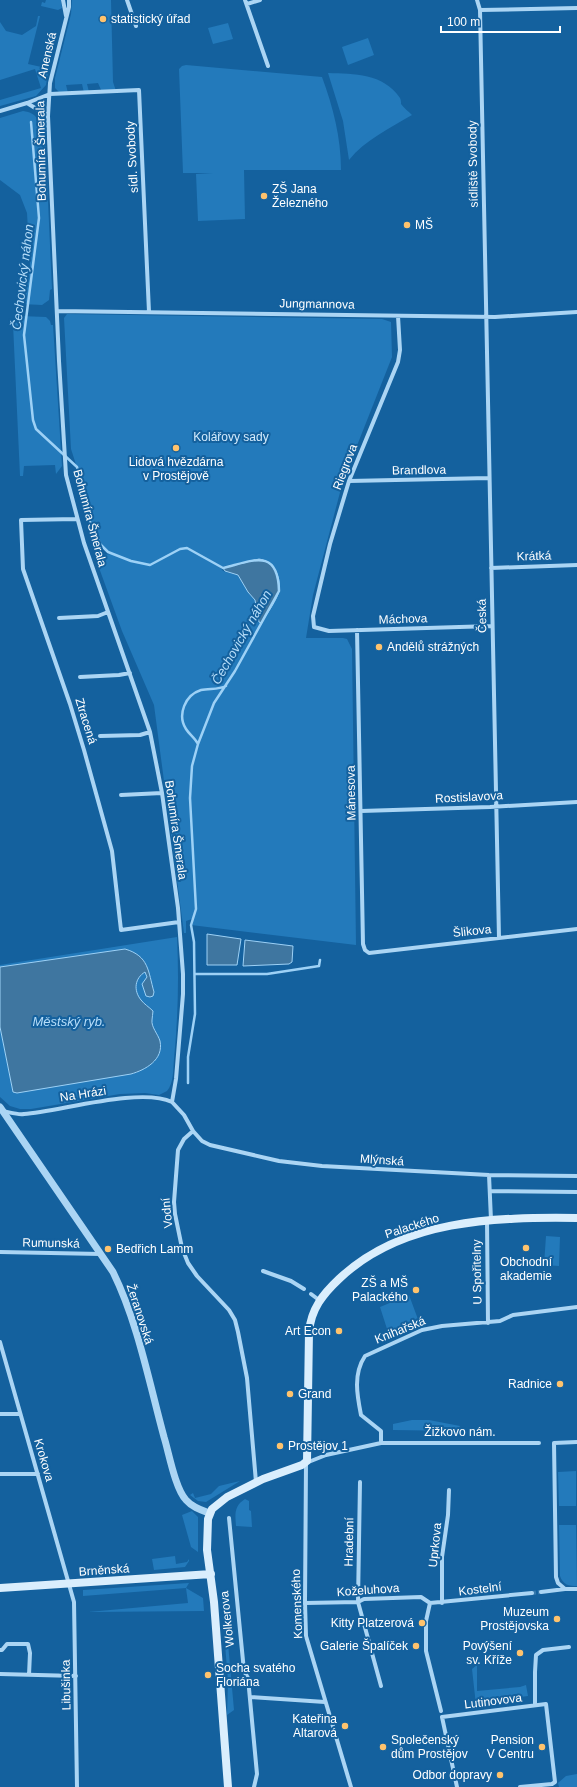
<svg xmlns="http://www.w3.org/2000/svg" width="577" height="1787" font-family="Arial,sans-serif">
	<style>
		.green { fill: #237abb; fill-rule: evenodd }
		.water { fill: #3f76a0; stroke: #9dd1f6 }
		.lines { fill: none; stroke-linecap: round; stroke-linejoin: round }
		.stream { stroke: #9dd1f6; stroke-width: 2.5 }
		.minor-tunnel { stroke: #3779ad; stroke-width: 4; stroke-dasharray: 4 2; stroke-linecap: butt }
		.minor { stroke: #abd5f4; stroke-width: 4 }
		.tertiary { stroke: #abd5f4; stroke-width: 7 }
		.secondary { stroke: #daeefd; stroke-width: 8 }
		.poi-dot { fill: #ffc36d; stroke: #14619e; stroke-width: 1.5 }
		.labels { text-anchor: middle; stroke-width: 4; stroke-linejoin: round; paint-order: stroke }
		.poi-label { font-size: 12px; fill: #fff; stroke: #14619e; text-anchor: end }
		.street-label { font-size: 12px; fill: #fff; stroke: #14619e }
		.park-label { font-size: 12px; fill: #d3ebfd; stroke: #14619e }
		.water-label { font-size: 13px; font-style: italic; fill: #b7defa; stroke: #14619e }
	</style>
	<rect width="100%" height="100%" fill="#14619e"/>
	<path class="green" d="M 46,0 L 61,0 L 62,8 L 58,10 L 41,6 L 42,2 L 45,3 Z
		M 72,0 L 111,0 L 113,82 L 116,91 L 102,92 L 98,83 L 87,84 L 89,92 L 84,93 L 82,84 L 66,85 L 68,93 L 59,92 L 55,88 L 55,78 L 71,14 Z
		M 38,16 L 40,16 L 28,64 L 46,68 L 48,72 L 46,85 L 36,96 L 0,106 L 0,100 L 41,88 L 35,69 L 0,80 L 0,22 L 6,31 L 22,35 L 36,26 Z
		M 228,23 L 233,39 L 213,44 L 208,28 Z
		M 368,38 L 374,55 L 348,65 L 342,47 Z
		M 186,65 L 322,77 C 333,107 341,137 341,170 L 244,170 L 245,219 L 198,221 L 196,174 L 213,173 L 183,173 L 179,69 L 182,66 Z
		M 328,73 C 354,74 383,73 400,98 C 401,100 401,102 401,104 C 404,108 409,112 412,115 C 390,128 365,140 349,160 L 343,121 Z
		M 23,111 C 38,113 40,122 42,135 L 45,135 L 52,289 L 50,290 L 49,300 L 42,305 L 22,304 L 30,265 L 27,213 L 20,195 L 0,180 L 0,118 Z
		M 67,314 L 382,319 L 391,322 L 392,357 L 343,481 L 313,595 L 306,638 L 343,638 L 347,639 L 352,649 L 356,945 L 191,925 L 192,919 L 186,921 L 186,933 L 184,933 L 154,705 L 122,631 L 98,565 L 98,562 L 101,555 L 112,554 L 104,548 L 91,526 L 80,477 L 71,449 L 64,318 ZM 259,559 L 265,560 L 259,622 L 255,600 L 248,592 L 238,575 L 223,571 L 220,567 Z
		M 20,316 L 46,317 L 50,321 L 51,325 L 53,325 L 62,466 L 56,474 L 55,465 L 24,466 L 23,476 L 20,476 L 13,324 L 14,319 Z
		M 177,937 C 179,978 178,1018 174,1059 C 173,1069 174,1083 167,1091 L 159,1095 L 145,1093 L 120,1094 L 31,1109 L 20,1109 L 10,1106 L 0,1097 L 0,965 Z
		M 546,1236 L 560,1237 L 559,1266 L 544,1265 Z
		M 409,1295 L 419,1322 L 388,1332 L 380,1307 Z
		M 412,1420 L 429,1420 L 460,1426 L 457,1431 L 393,1430 L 393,1424 Z
		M 576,1471 L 576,1506 L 559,1506 L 558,1472 Z
		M 240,1481 L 206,1502 L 198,1501 L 190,1495 L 193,1493 L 195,1498 L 211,1494 L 219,1486 Z
		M 245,1499 L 249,1501 L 249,1510 L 251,1511 L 252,1527 L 236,1526 C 235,1514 234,1506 245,1499 Z
		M 192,1511 L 198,1517 L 198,1552 L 191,1547 L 182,1515 Z
		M 559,1525 L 576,1525 L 577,1586 C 569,1586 563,1585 560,1576 Z
		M 175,1556 L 176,1564 L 187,1562 L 189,1559 L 189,1561 L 185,1567 L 154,1570 L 152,1559 Z
		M 189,1583 L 186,1588 L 83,1596 L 83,1590 Z
		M 186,1588 L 203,1598 L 204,1611 L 88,1612 L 188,1603 Z
		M 223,1618 L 226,1621 L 234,1710 L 227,1715 L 228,1682 Z
		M 477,1665 L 477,1691 L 520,1687 L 526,1685 L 528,1696 L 480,1702 L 481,1708 L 478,1708 L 476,1705 L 472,1669 Z
		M 577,1774 L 577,1787 L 559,1787 L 558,1783 L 566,1776 Z"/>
	<path class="water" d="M 259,559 C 273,561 281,576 279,590 C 278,599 266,615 261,623 L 259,622 L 255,600 L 248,592 L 238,575 L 225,571 L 223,568 Z
		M 207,934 L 241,939 L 237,965 L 207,965 Z
		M 245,940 L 293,946 L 292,962 L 289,964 L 243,966 Z
		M 125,949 C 149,956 148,971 154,992 L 153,996 L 150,997 L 146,996 L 142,984 L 147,977 L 145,972 C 135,978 133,990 141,1000 C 144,1004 149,1007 153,1011 C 153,1014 152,1017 152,1020 C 151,1027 158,1034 160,1041 C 164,1060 145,1070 131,1074 L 17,1093 L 13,1092 L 0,1027 L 0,967 Z"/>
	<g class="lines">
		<path class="stream" d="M 31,122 L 39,218 L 24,335 L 33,420 L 36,429 L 77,467 L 91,526 L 101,545 L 108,552 L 131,561 L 150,565 L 180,549 L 187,548 L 223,568 C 252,561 278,547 279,591 L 235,671 L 214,703 L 198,744 L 192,766 L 190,798 L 196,909 L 191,925 L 194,942 L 195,1014 L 188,1057 L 188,1083
			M 198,744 C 195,738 189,734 186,729 C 177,715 185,695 201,690 C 209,688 218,690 226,686
			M 195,974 L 267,974 L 319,966 L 320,960"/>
		<path class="minor-tunnel" d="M 532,1593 L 541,1592"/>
		<path class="minor" d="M 63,0 L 66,16
			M 69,0 L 69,7 L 50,83 L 48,116 L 59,361 L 66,475 L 84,543 L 150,732 L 162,793 L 178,908 L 183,974 L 183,994 L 176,1079 L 172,1102 L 184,1115 L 193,1131 L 184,1139 L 178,1150 L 174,1202 L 175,1214 L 182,1248 L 188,1263 L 197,1276 L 229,1310 L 235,1320 L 238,1332 L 247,1378 L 256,1482
			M 127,0 L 136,26
			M 245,0 L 268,66
			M 477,0 L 480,10 L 499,938
			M 247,4 L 260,0
			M 480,10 L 577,8
			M 27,103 L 48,116
			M 0,111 L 27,103 L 50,94 L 139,90 L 149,312
			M 57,311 L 495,317 L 577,312
			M 398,316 L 400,350 L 398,362 L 349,481 L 330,544 L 313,616 L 314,627 L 329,631 L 492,626
			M 349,481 L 489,478
			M 77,519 L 21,520 L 23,569 L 70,704 L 84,750 L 112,851 L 121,930 L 179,922
			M 491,568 L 577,565
			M 59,618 L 98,616 L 108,612
			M 357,630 L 363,944 L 365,950 L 369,953 L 577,929
			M 80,677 L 119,675 L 130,673
			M 100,736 L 140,735 L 150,732
			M 121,795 L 162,793
			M 361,811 L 490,807 L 577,802
			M 2,1111 C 9,1112 17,1115 24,1114 C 61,1111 140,1087 172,1102
			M 193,1131 L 202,1141 L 210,1145 L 279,1161 L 322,1166 L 489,1175 L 577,1176
			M 489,1175 L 491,1220
			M 490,1191 L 577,1192
			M 487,1220 L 488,1323
			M 0,1252 L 101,1254
			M 263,1271 L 291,1281 L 304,1289
			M 311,1294 L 319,1300
			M 0,1342 L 74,1602 L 77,1787
			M 0,1414 L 20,1414
			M 577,1442 L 554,1443 L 556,1577 L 558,1583 L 565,1589 L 577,1589
			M 381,1443 L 381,1431 L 361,1415 C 357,1395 353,1374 365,1356 L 422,1330 L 442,1326 L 500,1321 L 513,1315 L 577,1307
			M 0,1474 L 38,1474
			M 360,1482 L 358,1602 L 381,1686
			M 229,1518 L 244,1671 L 248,1678 L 257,1774 L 254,1787
			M 541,1592 L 565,1589
			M 305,1603 L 358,1602 L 364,1599 L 421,1597 L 430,1603
			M 430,1603 L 426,1621 L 426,1651 L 441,1711
			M 430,1603 L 532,1593
			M 442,1603 L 442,1557 L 448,1515 L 449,1490
			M 0,1650 L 2,1650 L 7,1644 L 28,1644 L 30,1653 L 29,1675
			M 0,1674 L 76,1676
			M 251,1697 L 325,1702
			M 535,1705 L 535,1672 L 536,1655 L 543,1650 L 569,1647
			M 351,1787 L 306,1636 L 305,1603 L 306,1463 L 326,1455 L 381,1443 L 539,1443
			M 457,1787 L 442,1717 L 546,1704 L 555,1782 L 552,1784 L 520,1787"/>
		<path class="tertiary" d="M 0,1107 L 113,1272 C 138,1323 149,1382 164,1437 C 169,1453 175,1488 186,1500 C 192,1507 201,1510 209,1513"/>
		<path class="secondary" d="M 0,1588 L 211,1574
			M 228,1787 L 214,1602 L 207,1550 L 208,1519 L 212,1509 L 227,1497 L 263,1479 L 302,1465 L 307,1461 L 309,1332 C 311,1309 323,1294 339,1279 C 402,1219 495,1217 577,1218"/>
	</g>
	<g class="poi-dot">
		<circle cx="103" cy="19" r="4"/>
		<circle cx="264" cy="196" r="4"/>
		<circle cx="407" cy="225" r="4"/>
		<circle cx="176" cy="448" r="4"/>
		<circle cx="379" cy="647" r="4"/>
		<circle cx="526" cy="1248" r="4"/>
		<circle cx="108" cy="1249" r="4"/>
		<circle cx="416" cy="1290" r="4"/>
		<circle cx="339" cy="1331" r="4"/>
		<circle cx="560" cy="1384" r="4"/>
		<circle cx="290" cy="1394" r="4"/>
		<circle cx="280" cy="1446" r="4"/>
		<circle cx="557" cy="1619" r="4"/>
		<circle cx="422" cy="1623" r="4"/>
		<circle cx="416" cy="1646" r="4"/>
		<circle cx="520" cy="1653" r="4"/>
		<circle cx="208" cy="1675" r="4"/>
		<circle cx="345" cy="1726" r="4"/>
		<circle cx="383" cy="1747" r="4"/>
		<circle cx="542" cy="1747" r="4"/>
		<circle cx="500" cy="1775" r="4"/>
	</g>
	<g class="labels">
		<g class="poi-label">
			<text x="111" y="23" text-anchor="start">statistický úřad</text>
			<text x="272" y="193" text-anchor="start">ZŠ Jana<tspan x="272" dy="14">Železného</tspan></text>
			<text x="415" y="229" text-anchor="start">MŠ</text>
			<text x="176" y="466" text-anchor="middle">Lidová hvězdárna<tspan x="176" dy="14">v Prostějově</tspan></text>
			<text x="387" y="651" text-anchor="start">Andělů strážných</text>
			<text x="116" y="1253" text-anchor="start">Bedřich Lamm</text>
			<text x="526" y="1266" text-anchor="middle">Obchodní<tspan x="526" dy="14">akademie</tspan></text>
			<text x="408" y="1287">ZŠ a MŠ<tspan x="408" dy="14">Palackého</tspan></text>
			<text x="331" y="1335">Art Econ</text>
			<text x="552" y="1388">Radnice</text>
			<text x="298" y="1398" text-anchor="start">Grand</text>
			<text x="288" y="1450" text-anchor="start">Prostějov 1</text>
			<text x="549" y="1616">Muzeum<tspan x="549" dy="14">Prostějovska</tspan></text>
			<text x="414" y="1627">Kitty Platzerová</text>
			<text x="408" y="1650">Galerie Špalíček</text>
			<text x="512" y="1650">Povýšení<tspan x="512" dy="14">sv. Kříže</tspan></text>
			<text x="216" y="1672" text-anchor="start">Socha svatého<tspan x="216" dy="14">Floriána</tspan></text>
			<text x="337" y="1723">Kateřina<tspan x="337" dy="14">Altarová</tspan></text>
			<text x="391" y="1744" text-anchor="start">Společenský<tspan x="391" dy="14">dům Prostějov</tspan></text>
			<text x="534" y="1744">Pension<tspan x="534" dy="14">V Centru</tspan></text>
			<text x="492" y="1779">Odbor dopravy</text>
		</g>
		<g class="street-label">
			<text transform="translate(47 55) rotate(-77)" y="4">Anenská</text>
			<text transform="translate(41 151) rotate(-91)" y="4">Bohumíra Šmerala</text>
			<text transform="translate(132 157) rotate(-93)" y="4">sídl. Svobody</text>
			<text transform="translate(473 164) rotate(-91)" y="4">sídliště Svobody</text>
			<text transform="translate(317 304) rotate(1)" y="4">Jungmannova</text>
			<text transform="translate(345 467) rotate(-69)" y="4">Riegrova</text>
			<text transform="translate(419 470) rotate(-1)" y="4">Brandlova</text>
			<text transform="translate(90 518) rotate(75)" y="4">Bohumíra Šmerala</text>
			<text transform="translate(534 556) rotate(-2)" y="4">Krátká</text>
			<text transform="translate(482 616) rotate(-91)" y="4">Česká</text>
			<text transform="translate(403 619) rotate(-2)" y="4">Máchova</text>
			<text transform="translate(86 721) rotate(73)" y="4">Ztracená</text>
			<text transform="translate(351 793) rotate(-91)" y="4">Mánesova</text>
			<text transform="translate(469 797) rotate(-3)" y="4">Rostislavova</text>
			<text transform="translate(176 830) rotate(82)" y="4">Bohumíra Šmerala</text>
			<text transform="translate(472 931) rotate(-6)" y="4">Šlikova</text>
			<text transform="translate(83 1094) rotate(-9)" y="4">Na Hrázi</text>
			<text transform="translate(382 1160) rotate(4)" y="4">Mlýnská</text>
			<text transform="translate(167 1213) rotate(-96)" y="4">Vodní</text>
			<text transform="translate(412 1226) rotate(-18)" y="4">Palackého</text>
			<text transform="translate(51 1243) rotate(1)" y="4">Rumunská</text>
			<text transform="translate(477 1272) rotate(-91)" y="4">U Spořitelny</text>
			<text transform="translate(140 1314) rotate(72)" y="4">Žeranovská</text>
			<text transform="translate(400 1330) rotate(-22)" y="4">Knihařská</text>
			<text x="460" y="1436">Žižkovo nám.</text>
			<text transform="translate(44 1460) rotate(74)" y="4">Krokova</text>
			<text transform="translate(349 1542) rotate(-89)" y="4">Hradební</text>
			<text transform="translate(435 1545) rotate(-84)" y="4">Uprkova</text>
			<text transform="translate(104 1570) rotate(-4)" y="4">Brněnská</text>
			<text transform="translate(480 1589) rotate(-7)" y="4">Kostelní</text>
			<text transform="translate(368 1590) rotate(-4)" y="4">Koželuhova</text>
			<text transform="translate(297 1604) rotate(-92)" y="4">Komenského</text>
			<text transform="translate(227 1619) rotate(-96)" y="4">Wolkerova</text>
			<text transform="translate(66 1685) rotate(-91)" y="4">Libušinka</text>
			<text transform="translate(493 1701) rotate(-7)" y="4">Lutinovova</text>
		</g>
		<g class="park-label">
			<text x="231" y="441">Kolářovy sady</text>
		</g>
		<g class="water-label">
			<text transform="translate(22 277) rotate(-83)" y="5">Čechovický náhon</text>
			<text transform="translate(241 637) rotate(-60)" y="5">Čechovický náhon</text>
			<text x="69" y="1026">Městský ryb.</text>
		</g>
	</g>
	<path d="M441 26v6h119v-6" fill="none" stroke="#ffffff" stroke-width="2"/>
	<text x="447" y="26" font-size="12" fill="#ffffff" stroke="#14619e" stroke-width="3" paint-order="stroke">100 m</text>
</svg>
